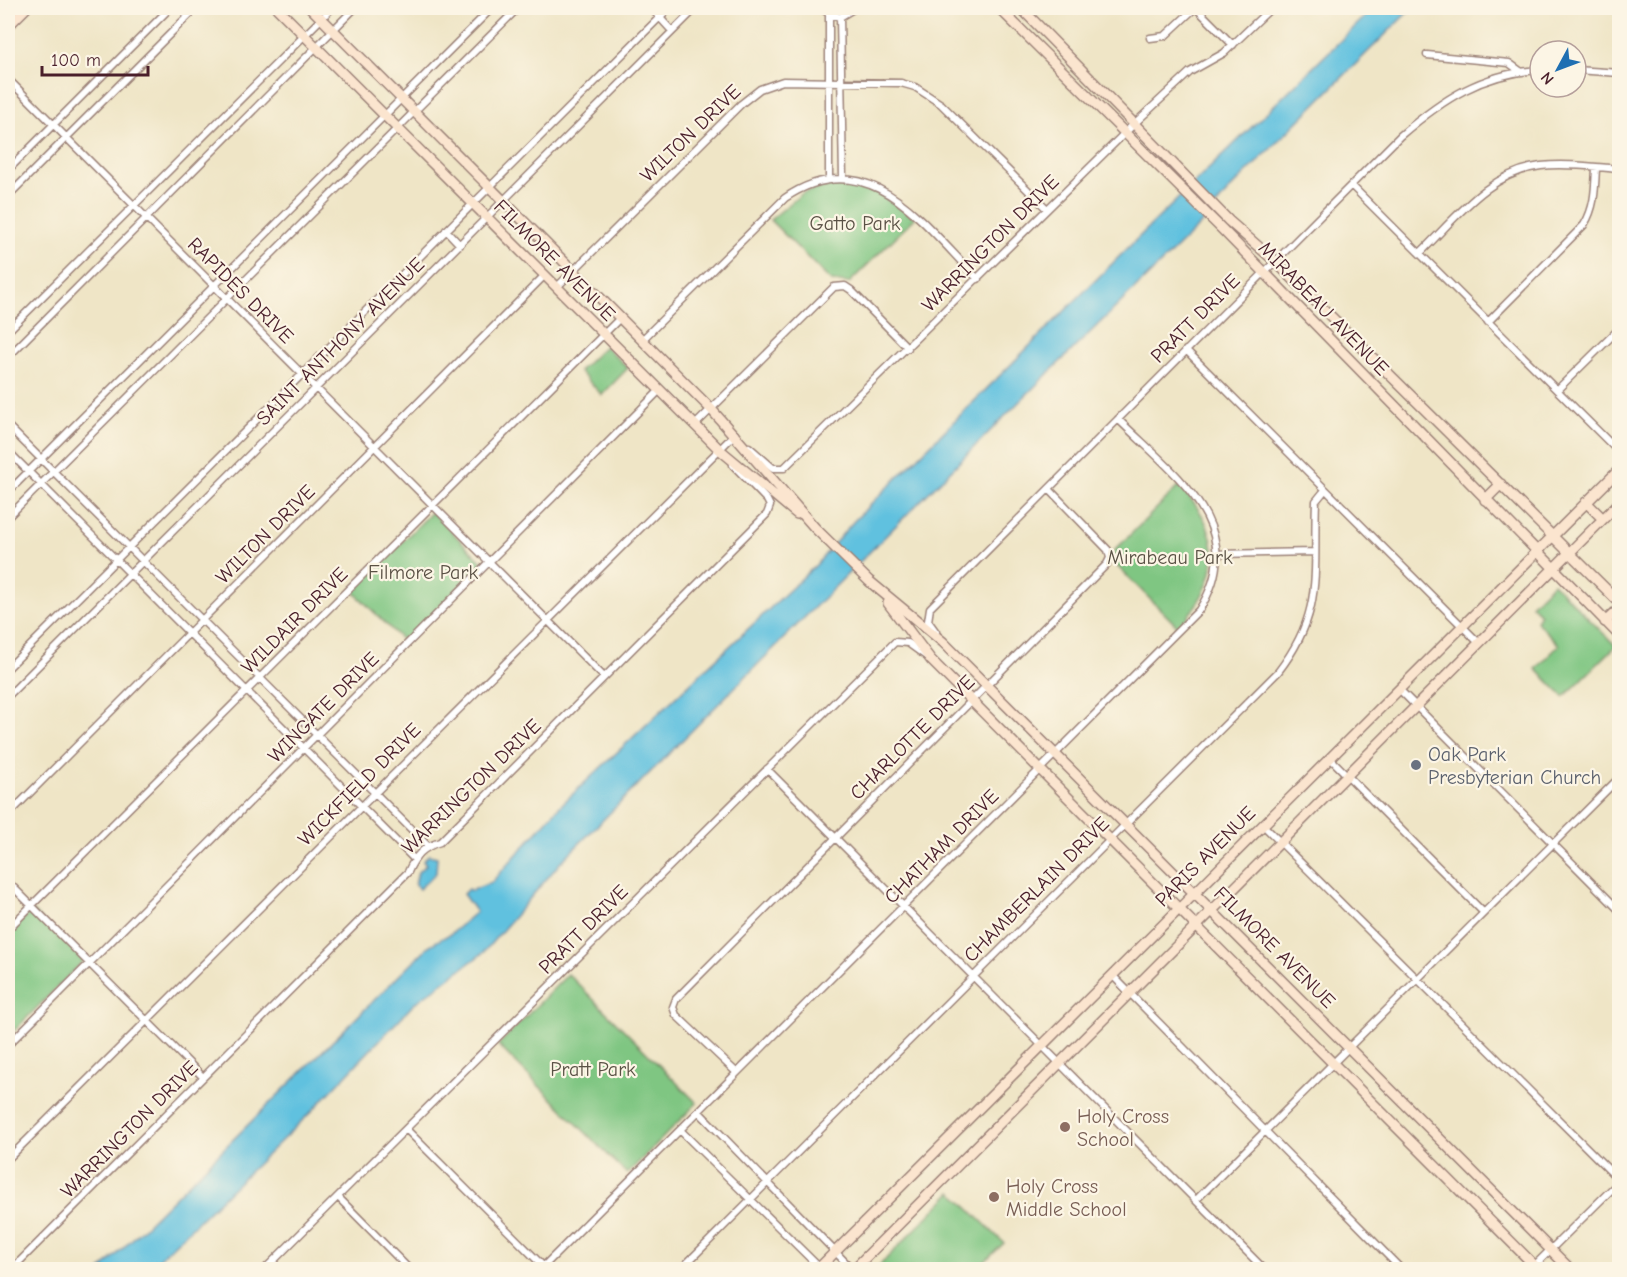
<svg xmlns="http://www.w3.org/2000/svg" width="1627" height="1277" font-family="'Comic Neue',sans-serif">
	<style>
		.green { fill: #7fc682; stroke: #647256; stroke-width: 1.5 }
		.water { fill: #61c1df; stroke: #567085; stroke-width: 1.5 }
		.lines { fill: none; stroke-linecap: round; stroke-linejoin: round }
		.street-casing { stroke: #9c8278; stroke-width: 9 }
		.secondary-casing { stroke: #9c8278; stroke-width: 12 }
		.street { stroke: #fff; stroke-width: 6 }
		.secondary { stroke: #fbe5cf; stroke-width: 9 }
		.worship-dot { fill: #6b7280; stroke: #fcf5e5; stroke-width: 2 }
		.education-dot { fill: #8d6e63; stroke: #fcf5e5; stroke-width: 2 }
		.labels { text-anchor: middle; stroke-width: 4.5; stroke-linejoin: round; paint-order: stroke }
		.street-label { font-size: 20px; fill: #4a1f2b; stroke: #fcf5e5 }
		.park-label { font-size: 20px; fill: #5a5145; stroke: #fcf5e5 }
		.worship-label { font-size: 20px; fill: #5b616d; stroke: #fcf5e5; text-anchor: start }
		.education-label { font-size: 20px; fill: #785e54; stroke: #fcf5e5; text-anchor: start }
	</style>
	<rect width="100%" height="100%" fill="#fcf5e5"/>
	<filter id="ink" filterUnits="userSpaceOnUse"><feTurbulence type="fractalNoise" baseFrequency=".0167" numOctaves="2"/><feDisplacementMap in="SourceGraphic" scale="12" xChannelSelector="R" yChannelSelector="G"/><feConvolveMatrix kernelMatrix="1 2 1 2 8 2 1 2 1" color-interpolation-filters="sRGB"/></filter>
	<filter id="wash" filterUnits="userSpaceOnUse"><feTurbulence type="fractalNoise" baseFrequency=".008" numOctaves="4" result="noise"/><feDisplacementMap in="SourceGraphic" scale="24" xChannelSelector="R" yChannelSelector="G"/><feGaussianBlur stdDeviation="1.35" result="paint"/><feColorMatrix in="noise" values="0 0 0 0 0 0 0 0 0 0 0 0 0 0 0 0 0 1.4 0 .05"/><feComposite in="paint" operator="in"/></filter>
	<g filter="url(#wash)">
		<rect width="100%" height="100%" fill="#efe5c6"/>
		<path class="green" d="M 838,183 C 870,184 891,197 915,218 L 849,283 L 831,281 L 770,220 L 803,193 Z
			M 605,346 L 628,368 L 602,395 L 579,371 Z
			M 1179,486 C 1226,532 1223,581 1178,627 L 1114,563 L 1114,551 Z
			M 432,512 L 483,563 L 404,642 L 353,591 Z
			M 1553,583 L 1616,646 L 1564,697 L 1536,669 L 1559,645 L 1536,621 L 1540,614 L 1531,605 Z
			M 32,910 L 83,961 L 8,1037 L 8,935 Z
			M 568,974 L 697,1103 L 627,1174 L 498,1045 Z
			M 952,1192 L 1004,1243 L 977,1269 L 876,1269 Z"/>
		<path class="water" d="M 1374,8 L 1412,8 L 1230,189 L 1200,225 L 1018,403 L 561,862 L 483,953 L 415,1003 L 311,1112 L 149,1269 L 101,1270 L 430,945 L 452,933 L 476,912 L 463,894 L 468,889 L 471,891 L 492,882 L 560,806 L 816,565 L 853,522 L 1152,224 Z
			M 429,855 L 437,857 L 436,873 L 419,889 L 415,885 L 418,872 L 426,865 L 423,861 Z"/>
	</g>
	<g filter="url(#ink)">
		<g class="lines">
			<g class="street-casing">
				<path id="street" d="M 651,8 L 672,31
					M 822,8 L 829,14 L 829,178
					M 1196,8 L 1233,45
					M 829,14 L 840,17 L 855,8
					M 840,17 L 843,178
					M 1150,38 L 1165,36 L 1195,8
					M 1427,55 L 1509,63 L 1520,71
					M 1576,70 L 1620,73
					M 8,79 L 604,677
					M 8,170 L 170,8
					M 1352,186 L 1620,453
					M 8,196 L 196,8
					M 446,230 L 460,245
					M 1420,253 C 1455,219 1489,172 1541,166 C 1566,163 1594,167 1620,169
					M 557,287 L 741,104 L 760,89 L 783,81 L 901,83 L 915,87 L 941,104 L 1047,209
					M 1488,322 L 1584,225 C 1595,207 1595,189 1596,167
					M 8,331 L 332,8
					M 642,340 L 785,198 C 869,141 924,225 978,279
					M 1186,350 L 1479,643
					M 8,357 L 355,8
					M 1557,390 L 1620,328
					M 695,425 L 834,287 L 845,286 L 851,290 L 908,348
					M 8,426 L 427,845
					M 749,447 L 773,468 L 784,468 L 1135,123 L 1190,72 L 1224,53 L 1271,8
					M 8,451 L 414,859
					M 8,492 L 492,8
					M 8,517 L 518,8
					M 1218,554 L 1314,552
					M 936,632 L 928,621 L 930,608 L 1400,136 C 1443,99 1482,73 1540,70
					M 8,668 L 669,8
					M 1399,689 L 1620,911
					M 8,696 L 696,8
					M 1330,758 L 1483,912
					M 767,769 L 1265,1270
					M 8,815 L 545,275
					M 1263,825 L 1620,1181
					M 8,882 L 203,1077
					M 8,929 L 620,318
					M 1112,975 L 1402,1270
					M 8,1045 L 660,390
					M 737,1073 L 676,1015 L 673,1007 L 676,999 L 1107,564 L 1110,558 L 1108,550 L 1049,489
					M 699,1112 L 853,1270
					M 406,1129 L 543,1266
					M 680,1130 L 821,1269
					M 8,1159 L 735,434
					M 338,1197 L 410,1270
					M 1196,1200 L 1620,777
					M 11,1270 L 408,872 C 415,856 423,847 440,842 L 767,514 L 770,506 L 767,500 L 733,465
					M 264,1270 L 895,642 L 908,643 L 926,656
					M 540,1270 L 1199,610 C 1253,527 1172,473 1118,419
					M 680,1270 L 1278,672 C 1325,611 1313,573 1316,501 L 1325,490
					M 1530,1270 L 1620,1181"/>
			</g>
			<g class="secondary-casing">
				<path id="secondary" d="M 277,8 L 719,449 L 797,514
					M 311,8 L 711,409 L 815,528 L 869,581 L 943,642 L 1571,1270
					M 999,8 L 1222,229 L 1620,636
					M 1021,8 L 1229,221 L 1276,262 L 1620,603
					M 8,26 L 26,8
					M 1485,500 L 1501,484
					M 1586,502 L 1603,519
					M 888,603 L 931,660 L 1539,1270
					M 1605,622 L 1620,608
					M 817,1270 L 1620,469
					M 853,1270 L 1620,502"/>
			</g>
			<use href="#street" class="street"/>
			<use href="#secondary" class="secondary"/>
		</g>
	</g>
	<circle class="worship-dot" cx="1416" cy="765" r="6"/>
	<g class="education-dot">
		<circle cx="1065" cy="1127" r="6"/>
		<circle cx="994" cy="1197" r="6"/>
	</g>
	<g class="labels">
		<g class="street-label">
			<text transform="translate(690 133) rotate(-44)" y="7">WILTON DRIVE</text>
			<text transform="translate(990 243) rotate(-45)" y="7">WARRINGTON DRIVE</text>
			<text transform="translate(555 260) rotate(45)" y="7">FILMORE AVENUE</text>
			<text transform="translate(241 290) rotate(45)" y="7">RAPIDES DRIVE</text>
			<text transform="translate(1324 308) rotate(46)" y="7">MIRABEAU AVENUE</text>
			<text transform="translate(1195 318) rotate(-45)" y="7">PRATT DRIVE</text>
			<text transform="translate(340 341) rotate(-45)" y="7">SAINT ANTHONY AVENUE</text>
			<text transform="translate(265 534) rotate(-45)" y="7">WILTON DRIVE</text>
			<text transform="translate(294 620) rotate(-45)" y="7">WILDAIR DRIVE</text>
			<text transform="translate(323 707) rotate(-45)" y="7">WINGATE DRIVE</text>
			<text transform="translate(912 737) rotate(-45)" y="7">CHARLOTTE DRIVE</text>
			<text transform="translate(359 784) rotate(-45)" y="7">WICKFIELD DRIVE</text>
			<text transform="translate(471 786) rotate(-44)" y="7">WARRINGTON DRIVE</text>
			<text transform="translate(941 846) rotate(-45)" y="7">CHATHAM DRIVE</text>
			<text transform="translate(1205 856) rotate(-45)" y="7">PARIS AVENUE</text>
			<text transform="translate(1036 889) rotate(-45)" y="7">CHAMBERLAIN DRIVE</text>
			<text transform="translate(583 929) rotate(-45)" y="7">PRATT DRIVE</text>
			<text transform="translate(1275 947) rotate(45)" y="7">FILMORE AVENUE</text>
			<text transform="translate(129 1129) rotate(-45)" y="7">WARRINGTON DRIVE</text>
		</g>
		<g class="park-label">
			<text x="855" y="230">Gatto Park</text>
			<text x="1170" y="564">Mirabeau Park</text>
			<text x="423" y="579">Filmore Park</text>
			<text x="593" y="1076">Pratt Park</text>
		</g>
		<g class="worship-label">
			<text x="1428" y="761">Oak Park<tspan x="1428" dy="23">Presbyterian Church</tspan></text>
		</g>
		<g class="education-label">
			<text x="1077" y="1123">Holy Cross<tspan x="1077" dy="23">School</tspan></text>
			<text x="1006" y="1193">Holy Cross<tspan x="1006" dy="23">Middle School</tspan></text>
		</g>
	</g>
	<rect width="1627" height="1277" fill="none" stroke="#fcf5e5" stroke-width="30"/>
	<g transform="translate(1558 69) rotate(229)"><circle r="28" fill="#fcf5e5" stroke="#b59f9b" stroke-width="1.5"/>
	<path d="M0-4.5L10 22L0 15L-10 22Z" fill="#1f6fb2"/>
	<text y="-9" font-size="16" font-weight="bold" text-anchor="middle" fill="#4a1f2b">N</text>
	</g>
	<path d="M42 66v9h106v-9" fill="none" stroke="#4a1f2b" stroke-width="3"/>
	<text x="51" y="66" font-size="18" fill="#4a1f2b" stroke="#fcf5e5" stroke-width="4.5" paint-order="stroke">100 m</text>
</svg>
